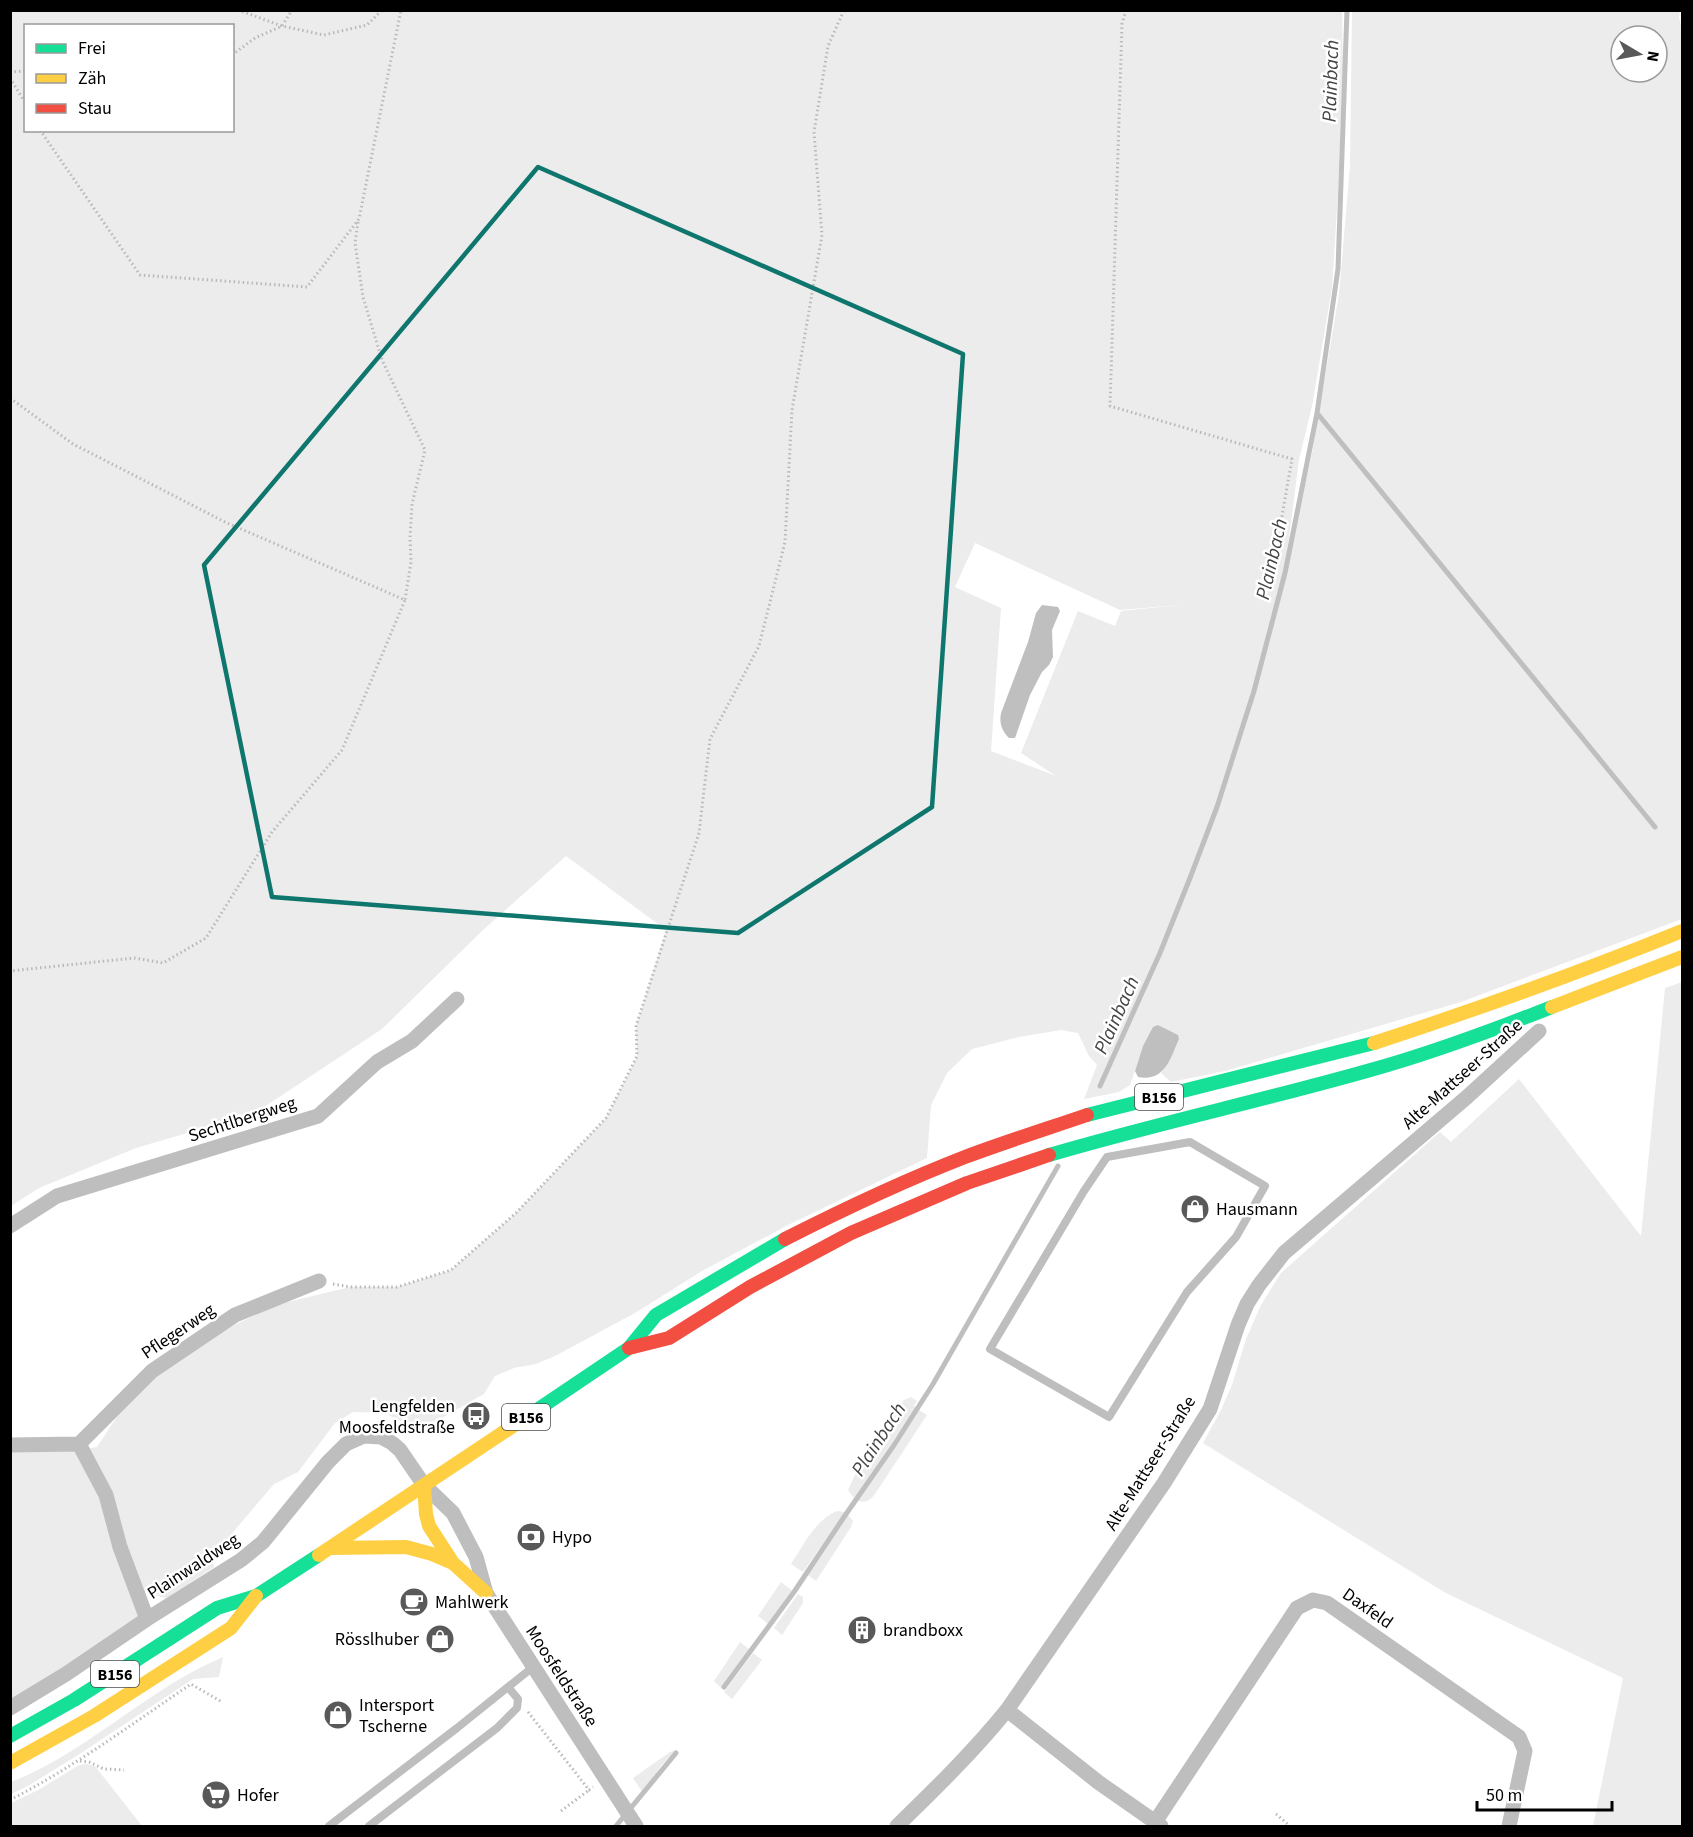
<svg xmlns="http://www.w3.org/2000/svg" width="1693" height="1837" font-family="'Source Sans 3',sans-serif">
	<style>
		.green { fill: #ececec; fill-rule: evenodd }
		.water { fill: #bfbfbf }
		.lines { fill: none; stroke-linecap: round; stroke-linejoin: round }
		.stream { stroke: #bfbfbf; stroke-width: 5 }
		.path { stroke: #b9b9b9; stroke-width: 3; stroke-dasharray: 1.5 3; stroke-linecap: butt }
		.lane { stroke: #bebebe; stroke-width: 8 }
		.street { stroke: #bebebe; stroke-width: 15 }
		.fast { stroke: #16e098; stroke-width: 14 }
		.slow { stroke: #ffcf43; stroke-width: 14 }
		.jam { stroke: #f24e42; stroke-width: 14 }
		.marked { fill: none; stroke: #0f766e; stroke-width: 4.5; stroke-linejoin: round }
		.labels { text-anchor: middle; stroke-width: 5; stroke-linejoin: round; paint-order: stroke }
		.shield { fill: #fff; stroke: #4c4c4c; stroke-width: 1.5 }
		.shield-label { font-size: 16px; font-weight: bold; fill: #000 }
		.street-label { font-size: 18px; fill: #000; stroke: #fff }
		.poi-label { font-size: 18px; fill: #000; stroke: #fff; text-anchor: start }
		.water-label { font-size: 20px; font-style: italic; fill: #444; stroke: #fff }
	</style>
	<rect width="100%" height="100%" fill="#fff"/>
	<path class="green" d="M 11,11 L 1342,11 L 1343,66 L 1338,193 L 1332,288 L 1312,406 L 1299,460 L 1283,585 L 1312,453 L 1339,294 L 1350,166 L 1352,11 L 1680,11 L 1679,17 L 1682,30 L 1682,919 L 1461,1002 L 1225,1071 L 1171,1082 L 1161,1073 L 1165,1068 L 1179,1039 L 1177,1035 L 1158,1025 L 1143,1046 L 1130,1085 L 1119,1092 L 1084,1099 L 1097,1065 L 1089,1056 L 1078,1033 L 1061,1030 L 1019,1037 L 972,1049 L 947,1073 L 931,1105 L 927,1158 L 788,1225 L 702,1271 L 635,1313 L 555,1356 L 536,1364 L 514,1368 L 495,1376 L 484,1394 L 440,1419 L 419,1426 L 401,1421 L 384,1413 L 353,1412 L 335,1423 L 298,1472 L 274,1484 L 212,1557 L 214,1567 L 167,1598 L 152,1595 L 146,1591 L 136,1623 L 11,1705 L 11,1453 L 24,1449 L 74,1451 L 97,1447 L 120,1412 L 149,1380 L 215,1334 L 279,1304 L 350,1287 L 397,1287 L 451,1270 L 516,1213 L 606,1118 L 637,1056 L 636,1026 L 666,930 L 566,856 L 483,930 L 382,1029 L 255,1113 L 136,1148 L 39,1188 L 11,1206 ZM 26,26 L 232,26 L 232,130 L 26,130 ZM 1621,36 L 1657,36 L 1657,72 L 1621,72 ZM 975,543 L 1120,610 L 1179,605 L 1121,611 L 1115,626 L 1078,611 L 1021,753 L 1056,776 L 991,751 L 1001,608 L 955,587 Z
		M 1682,982 L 1682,1826 L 1593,1826 L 1623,1678 L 1444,1592 L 1203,1443 L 1221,1410 L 1232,1385 L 1246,1339 L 1261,1305 L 1281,1273 L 1440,1132 L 1451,1142 L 1519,1079 L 1641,1236 L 1665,988 Z
		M 911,1397 L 917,1401 L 914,1406 L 916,1408 L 854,1498 L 848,1490 L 855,1475 L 904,1400 Z
		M 919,1410 L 927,1415 L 879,1488 C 873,1497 869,1504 858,1501 Z
		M 837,1511 L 845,1512 L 803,1572 L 791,1564 C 804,1545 815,1520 837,1511 Z
		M 848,1515 L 853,1521 L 851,1527 L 816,1581 L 808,1575 Z
		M 781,1582 L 793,1591 L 768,1624 L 758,1616 Z
		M 798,1594 L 803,1597 L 803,1603 L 782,1635 L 774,1628 Z
		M 740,1642 L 749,1649 L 721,1688 L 714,1681 Z
		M 753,1653 L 762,1660 L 732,1699 L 724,1692 Z
		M 223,1657 L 219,1677 L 193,1679 L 75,1757 L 26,1787 L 11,1794 L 11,1782 C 88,1752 147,1689 223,1657 Z
		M 676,1750 L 661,1766 L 643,1793 L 633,1778 L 670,1752 Z
		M 86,1764 L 95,1766 L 142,1826 L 11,1826 L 11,1803 L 40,1789 L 79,1765 Z"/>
	<path class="water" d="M 1042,605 L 1058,607 L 1060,611 L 1052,630 L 1053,657 L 1049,665 L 1042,672 L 1030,695 L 1015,738 L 1009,738 C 1002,731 999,724 1001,713 L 1028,642 L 1036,613 Z
		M 1158,1025 L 1178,1035 L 1179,1039 C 1170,1059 1165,1082 1138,1077 L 1135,1071 L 1143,1046 L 1153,1027 Z"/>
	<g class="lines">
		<path class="stream" d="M 1317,413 L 1655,827
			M 1100,1086 L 1160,953 L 1190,878 L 1217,807 L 1254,691 L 1285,573 L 1317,413 L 1338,269 L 1347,10
			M 724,1687 L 794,1592 L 844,1517 L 894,1445 L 933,1384 L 1058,1166
			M 616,1826 L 676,1753"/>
		<path class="path" d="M 238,10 L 282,26 L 324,35 L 367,25 L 382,10
			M 1126,10 L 1122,24 L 1110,406 L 1292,459 L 1269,590
			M 232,55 L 255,38 L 282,26 L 292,10
			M 10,72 L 26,71
			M 10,78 L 26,104
			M 40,130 L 140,275 L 307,287 L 359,219 L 401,10
			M 358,222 L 355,243 L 363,297 L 382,360 L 425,450 L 412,504 L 410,537 L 411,562 L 405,600
			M 10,398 L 73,444 L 225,522 L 405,600 L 342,750 L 272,832 L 206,938 L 163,963 L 134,958 L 10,971
			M 333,1284 L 350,1287 L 397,1287 L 451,1270 L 516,1213 L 606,1118 L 637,1056 L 636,1026 L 699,833 L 710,739 L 759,646 L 785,542 L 792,410 L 822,235 L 814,132 L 828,46 L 844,10
			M 528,1712 L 589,1790 L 593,1787
			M 80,1761 L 89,1762 L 104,1769 L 124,1770
			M 10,1800 C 74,1767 132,1724 191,1684 L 222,1702
			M 561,1811 L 589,1790
			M 1276,1814 L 1290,1826"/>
		<path class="lane" d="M 1190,1142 L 1265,1186 L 1236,1237 L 1187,1292 L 1109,1417 L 990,1349 L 1084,1191 L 1107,1157 Z
			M 329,1826 L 457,1728 L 533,1667
			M 369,1826 L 497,1728 L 517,1708 L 518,1699 L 508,1687"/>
		<path class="street" d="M 10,1226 L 57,1196 L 318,1116 L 377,1062 L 412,1041 L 457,999
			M 79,1444 L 152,1371 L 235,1315 L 319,1281
			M 10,1445 L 79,1444 L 106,1495 L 120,1547 L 147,1619
			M 10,1708 L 66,1674 L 147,1619 L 241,1560 L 263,1542 L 328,1462 L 346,1444 L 364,1436 L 381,1437 L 392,1443 L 400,1450 L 424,1485 L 453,1513 L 476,1557 L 486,1593 L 636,1826
			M 1007,1710 L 1098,1782 L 1161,1826
			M 1155,1822 L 1297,1608 L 1313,1600 L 1327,1603 L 1519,1737 L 1525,1751 L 1509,1826
			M 897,1826 C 935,1789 973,1752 1007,1710 L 1164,1483 L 1210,1409 L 1238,1325 L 1247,1304 L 1259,1285 L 1284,1253 L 1467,1097 L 1539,1031"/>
		<path class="fast" d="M 1087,1115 L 1374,1043
			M 1049,1155 C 1154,1124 1261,1101 1367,1071 C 1430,1054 1491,1031 1552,1007
			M 531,1414 L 629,1348 L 656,1315 L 785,1239
			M 10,1736 L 74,1700 L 217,1608 L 256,1596 L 319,1555"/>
		<path class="slow" d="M 1552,1007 L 1682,957
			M 1374,1043 C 1478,1009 1581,972 1682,931
			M 424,1485 L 426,1514 L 429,1526 L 453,1563 L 486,1593
			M 331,1548 L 406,1547 L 432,1554 L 453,1563
			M 319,1555 L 531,1414
			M 10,1763 L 94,1716 L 231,1628 L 256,1596"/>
		<path class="jam" d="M 785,1239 C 844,1209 903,1181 965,1157 C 1005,1142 1046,1129 1087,1115
			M 629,1348 L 669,1338 L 750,1287 L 851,1233 L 967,1183 L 1049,1155"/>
	</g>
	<path class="marked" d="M 538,167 L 963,354 L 932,807 L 738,933 L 272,897 L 204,565 Z"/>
	<defs>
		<g id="shop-disc" transform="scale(1.5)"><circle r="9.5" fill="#595959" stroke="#fff"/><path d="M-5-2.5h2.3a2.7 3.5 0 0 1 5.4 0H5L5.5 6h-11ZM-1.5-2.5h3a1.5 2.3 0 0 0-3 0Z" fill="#fff"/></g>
		<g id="bus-disc" transform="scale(1.5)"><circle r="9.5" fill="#595959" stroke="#fff"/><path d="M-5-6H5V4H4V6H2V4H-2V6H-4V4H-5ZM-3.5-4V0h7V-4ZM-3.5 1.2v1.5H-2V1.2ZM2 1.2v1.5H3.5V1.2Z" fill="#fff"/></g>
		<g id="bank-disc" transform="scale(1.5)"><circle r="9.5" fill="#595959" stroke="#fff"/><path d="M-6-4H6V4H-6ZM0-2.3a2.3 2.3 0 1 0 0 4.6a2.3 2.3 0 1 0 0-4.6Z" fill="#fff"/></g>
		<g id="cafe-disc" transform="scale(1.5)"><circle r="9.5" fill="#595959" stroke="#fff"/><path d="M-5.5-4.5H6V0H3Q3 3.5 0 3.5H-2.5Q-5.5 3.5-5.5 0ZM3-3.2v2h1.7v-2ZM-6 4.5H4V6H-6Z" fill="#fff"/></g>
		<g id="building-disc" transform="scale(1.5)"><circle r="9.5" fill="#595959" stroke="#fff"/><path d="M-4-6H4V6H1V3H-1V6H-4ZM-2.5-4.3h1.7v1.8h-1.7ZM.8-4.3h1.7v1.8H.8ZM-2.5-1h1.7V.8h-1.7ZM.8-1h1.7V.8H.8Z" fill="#fff"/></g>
		<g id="supermarket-disc" transform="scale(1.5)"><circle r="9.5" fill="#595959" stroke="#fff"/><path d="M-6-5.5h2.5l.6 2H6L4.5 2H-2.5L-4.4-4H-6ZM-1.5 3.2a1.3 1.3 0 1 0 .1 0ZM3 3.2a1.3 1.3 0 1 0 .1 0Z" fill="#fff"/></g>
	</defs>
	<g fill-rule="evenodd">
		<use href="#shop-disc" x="1195" y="1209"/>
		<use href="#bus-disc" x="476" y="1416"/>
		<use href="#bank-disc" x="531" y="1537"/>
		<use href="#cafe-disc" x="414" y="1602"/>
		<use href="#building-disc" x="862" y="1630"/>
		<use href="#shop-disc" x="440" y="1639"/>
		<use href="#shop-disc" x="338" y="1715"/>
		<use href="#supermarket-disc" x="216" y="1795"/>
	</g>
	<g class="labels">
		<g class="shield">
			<rect x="1135" y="1084" width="48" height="26" rx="4.5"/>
			<rect x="502" y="1404" width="48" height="26" rx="4.5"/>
			<rect x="91" y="1661" width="48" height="26" rx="4.5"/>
		</g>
		<g class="shield-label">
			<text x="1159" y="1103">B156</text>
			<text x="526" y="1423">B156</text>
			<text x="115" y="1680">B156</text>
		</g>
		<g class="street-label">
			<text transform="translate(1462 1074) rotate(-42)" y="6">Alte-Mattseer-Straße</text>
			<text transform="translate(242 1119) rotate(-18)" y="6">Sechtlbergweg</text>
			<text transform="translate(178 1331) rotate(-34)" y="6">Pflegerweg</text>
			<text transform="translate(1150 1463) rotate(-58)" y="6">Alte-Mattseer-Straße</text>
			<text transform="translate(193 1566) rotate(-33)" y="6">Plainwaldweg</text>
			<text transform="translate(1368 1608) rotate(35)" y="6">Daxfeld</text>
			<text transform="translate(562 1676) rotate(57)" y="6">Moosfeldstraße</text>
		</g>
		<g class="poi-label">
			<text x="1216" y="1215">Hausmann</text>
			<text x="455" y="1412" text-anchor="end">Lengfelden<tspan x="455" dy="21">Moosfeldstraße</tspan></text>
			<text x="552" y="1543">Hypo</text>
			<text x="435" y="1608">Mahlwerk</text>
			<text x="883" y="1636">brandboxx</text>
			<text x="419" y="1645" text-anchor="end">Rösslhuber</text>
			<text x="359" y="1711">Intersport<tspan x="359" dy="21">Tscherne</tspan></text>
			<text x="237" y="1801">Hofer</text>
		</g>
		<g class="water-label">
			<text transform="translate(1330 81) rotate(-88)" y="7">Plainbach</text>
			<text transform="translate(1271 559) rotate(-77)" y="7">Plainbach</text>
			<text transform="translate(1116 1015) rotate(-66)" y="7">Plainbach</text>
			<text transform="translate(878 1439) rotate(-57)" y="7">Plainbach</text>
		</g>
	</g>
	<rect width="1693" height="1837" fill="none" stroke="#000000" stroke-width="24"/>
	<rect x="24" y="24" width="210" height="108" fill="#ffffff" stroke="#999999" stroke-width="1.5"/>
	<rect x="36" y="44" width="30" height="9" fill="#16e098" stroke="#999999" stroke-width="1.5"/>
	<text x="78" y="54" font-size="18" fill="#000000">Frei</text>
	<rect x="36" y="74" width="30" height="9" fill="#ffcf43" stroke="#999999" stroke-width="1.5"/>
	<text x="78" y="84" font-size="18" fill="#000000">Zäh</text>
	<rect x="36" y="104" width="30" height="9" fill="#f24e42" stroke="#999999" stroke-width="1.5"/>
	<text x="78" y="114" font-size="18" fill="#000000">Stau</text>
	<g transform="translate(1639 54) rotate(100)"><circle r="28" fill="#ffffff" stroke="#999999" stroke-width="1.5"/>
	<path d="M0-4.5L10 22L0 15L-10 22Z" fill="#595959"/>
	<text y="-9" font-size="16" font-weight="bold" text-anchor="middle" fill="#000000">N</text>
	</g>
	<path d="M1477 1801v9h135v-9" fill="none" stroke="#000000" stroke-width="3"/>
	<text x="1486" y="1801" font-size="18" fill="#000000" stroke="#ffffff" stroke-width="4.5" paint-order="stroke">50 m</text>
</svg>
